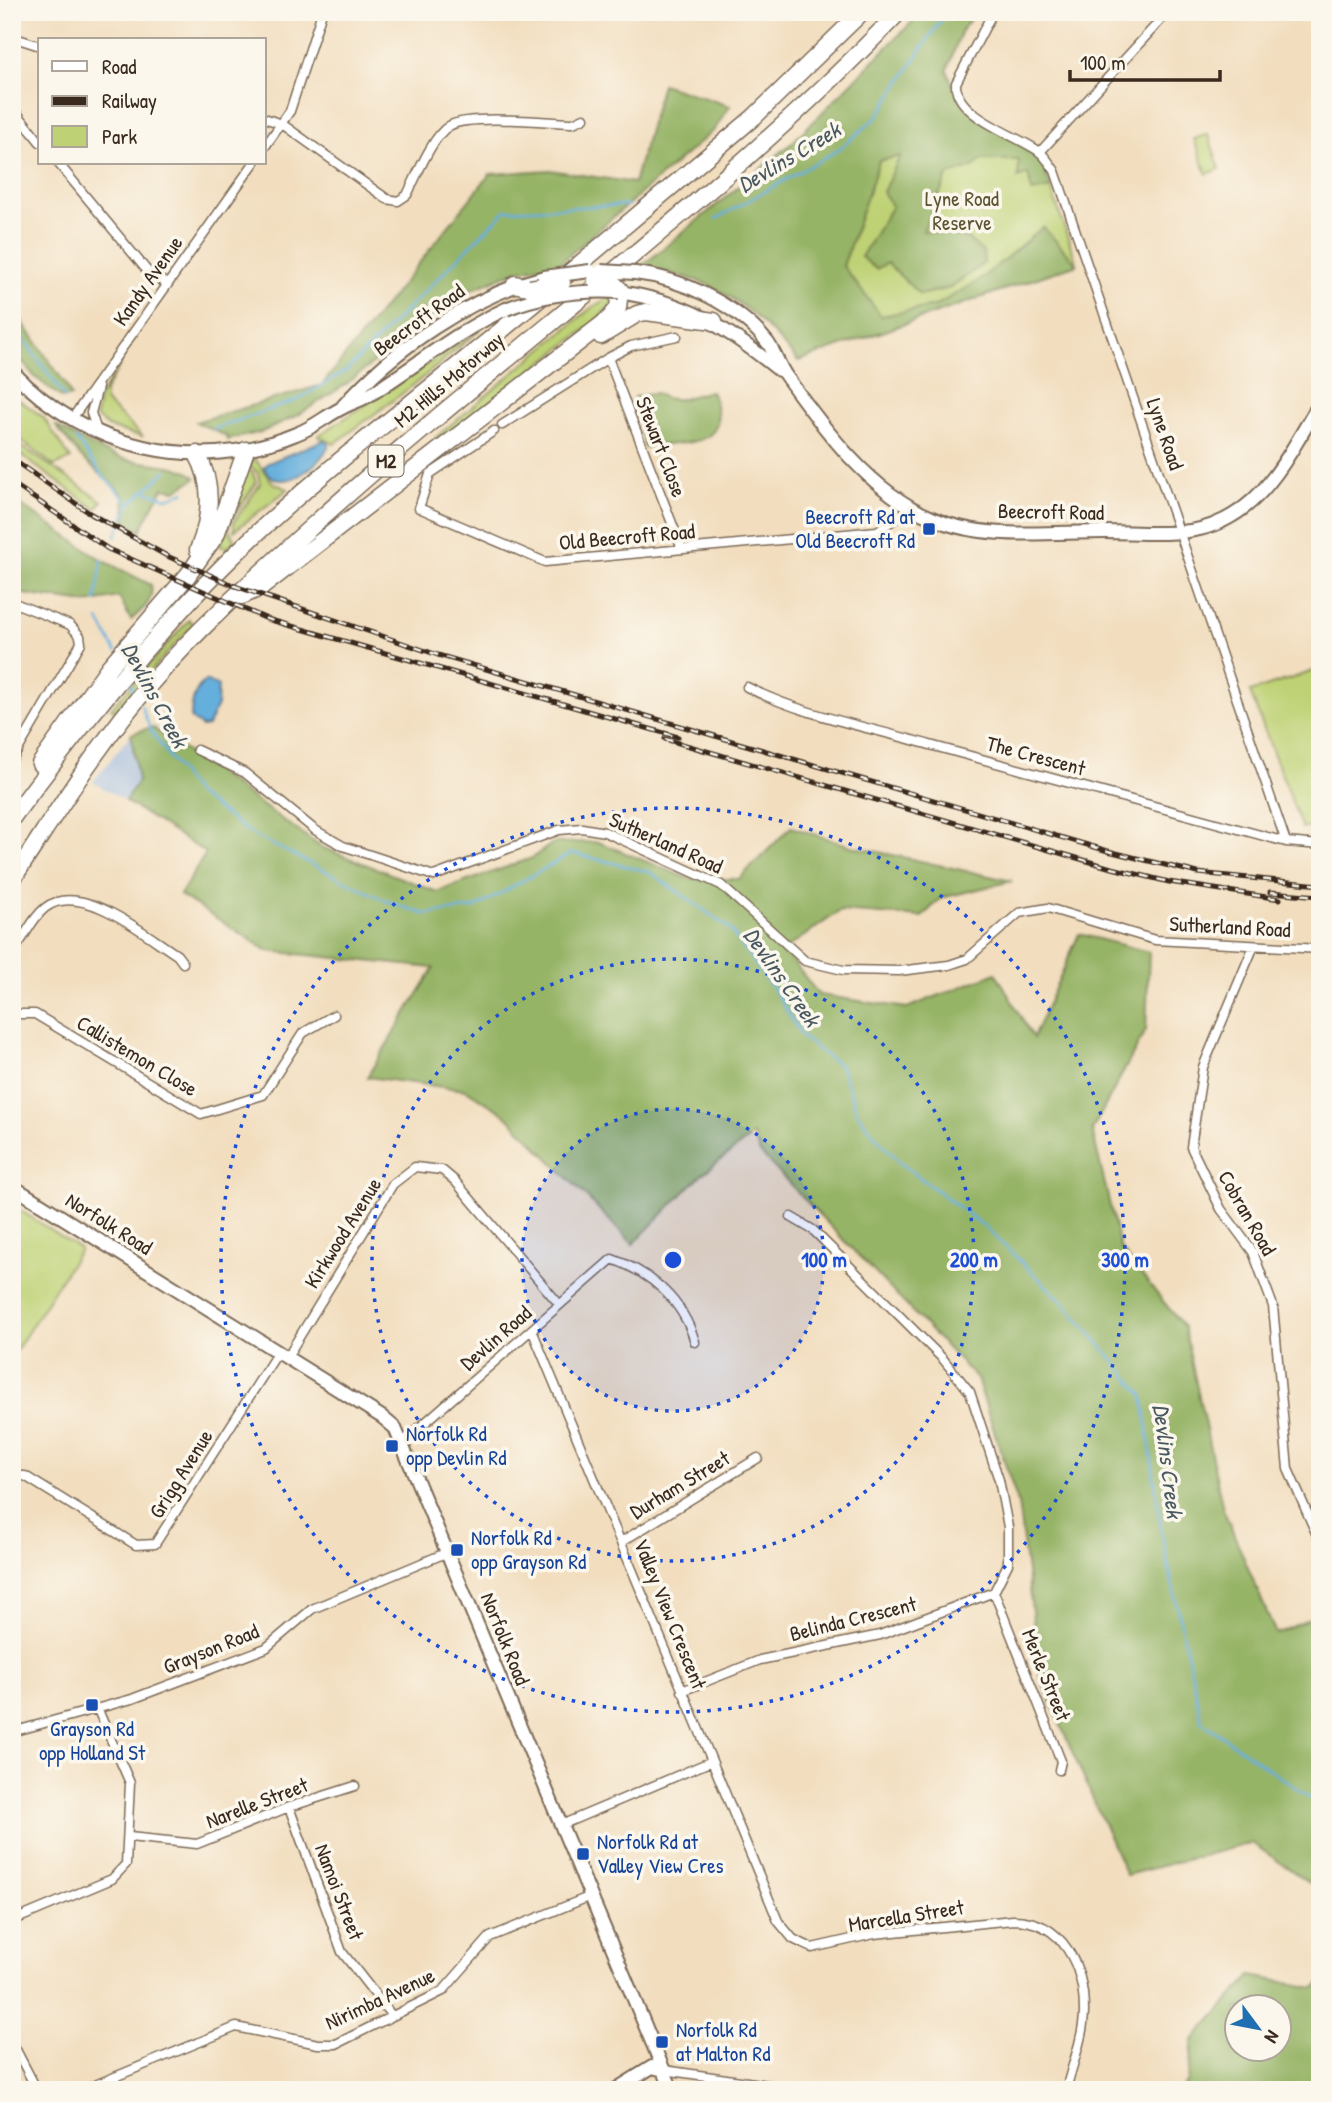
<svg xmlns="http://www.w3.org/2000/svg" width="1332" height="2102" font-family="'Patrick Hand',sans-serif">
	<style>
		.industrial { fill: #b5c6de }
		.green { fill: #bed275; stroke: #7c7e4a; stroke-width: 2 }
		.forest { fill: #96b466; stroke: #686f42; stroke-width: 2; fill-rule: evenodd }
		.water { fill: #65afdd; stroke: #506c7e; stroke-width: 2 }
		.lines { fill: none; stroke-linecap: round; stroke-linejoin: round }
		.stream { stroke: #65afdd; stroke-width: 2.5 }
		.street-casing { stroke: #7b6956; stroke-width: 11 }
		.secondary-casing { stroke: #7b6956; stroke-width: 16 }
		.primary-casing { stroke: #7b6956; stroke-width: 16 }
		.highway-casing { stroke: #7b6956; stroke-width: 19 }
		.street { stroke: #fff; stroke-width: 8 }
		.secondary { stroke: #fff; stroke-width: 12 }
		.primary { stroke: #fff; stroke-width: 12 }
		.highway { stroke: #fff; stroke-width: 16 }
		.rail-casing { stroke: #3b2a1e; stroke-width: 5 }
		.rail { stroke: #fbf7ec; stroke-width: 2.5; stroke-dasharray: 8; stroke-linecap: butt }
		.primary-bridge-casing { stroke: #7b6956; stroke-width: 16; stroke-linecap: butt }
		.highway-bridge-casing { stroke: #7b6956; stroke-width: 19; stroke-linecap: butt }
		.primary-bridge { stroke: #fff; stroke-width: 12 }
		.highway-bridge { stroke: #fff; stroke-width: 16 }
		.ring { fill: none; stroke: #1d4ed8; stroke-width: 3.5; stroke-dasharray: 3.5 7 }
		.transit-dot { fill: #1a4fb4; stroke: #fbf7ec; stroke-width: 2.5 }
		.labels { text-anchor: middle; stroke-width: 7; stroke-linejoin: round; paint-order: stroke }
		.shield { fill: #fbf7ec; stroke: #75685c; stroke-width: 2 }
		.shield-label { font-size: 19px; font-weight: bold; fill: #3b2a1e }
		.park-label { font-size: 21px; fill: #5c5434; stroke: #fbf7ec }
		.street-label { font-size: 21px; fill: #3b2a1e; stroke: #fbf7ec }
		.transit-label { font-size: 21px; fill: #164399; stroke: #fbf7ec; text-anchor: start }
		.water-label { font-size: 23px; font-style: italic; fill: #4a5961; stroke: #fbf7ec }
		.centre { fill: #1d4ed8; stroke: #fbf7ec; stroke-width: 3.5 }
		.ring-label { font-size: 21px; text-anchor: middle; font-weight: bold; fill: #1d4ed8; stroke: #fbf7ec; stroke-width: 7; stroke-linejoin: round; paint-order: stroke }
	</style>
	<rect width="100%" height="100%" fill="#fbf7ec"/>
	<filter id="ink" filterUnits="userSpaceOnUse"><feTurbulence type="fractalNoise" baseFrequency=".0143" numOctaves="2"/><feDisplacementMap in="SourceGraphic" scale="14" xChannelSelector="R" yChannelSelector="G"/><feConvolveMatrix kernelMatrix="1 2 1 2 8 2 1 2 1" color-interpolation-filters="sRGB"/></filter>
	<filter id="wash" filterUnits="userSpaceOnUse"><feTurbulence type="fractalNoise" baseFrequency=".00686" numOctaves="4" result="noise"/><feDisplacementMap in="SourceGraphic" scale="28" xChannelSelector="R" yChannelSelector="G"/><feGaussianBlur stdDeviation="1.57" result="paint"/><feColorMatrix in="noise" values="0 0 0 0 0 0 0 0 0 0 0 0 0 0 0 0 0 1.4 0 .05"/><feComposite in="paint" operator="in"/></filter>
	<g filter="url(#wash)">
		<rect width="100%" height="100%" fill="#f2debf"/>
		<path class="industrial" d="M 131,734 L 138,781 L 125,801 L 93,782 Z"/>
		<path class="green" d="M 950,117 L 1042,162 L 1077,264 L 862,339 L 843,266 L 879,161 Z
			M 1208,134 L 1220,169 L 1207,174 L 1194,139 Z
			M 609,297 L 613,298 L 611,305 L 593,324 L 434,444 L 435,438 L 590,309 Z
			M 481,329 L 415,384 L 334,444 L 318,436 Z
			M 121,363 L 105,391 L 105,401 L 143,437 L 108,427 L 96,417 L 99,397 Z
			M 12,395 L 43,417 L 71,459 L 54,466 L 12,433 Z
			M 12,440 L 102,501 L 96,509 L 12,449 Z
			M 255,459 L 273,483 L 288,489 L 234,531 L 234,522 L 260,484 L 258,473 L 247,464 Z
			M 247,469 L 253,473 L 256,483 L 230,522 L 229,530 L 235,540 L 227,548 L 220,546 Z
			M 189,620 L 193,624 L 115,711 L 111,708 Z
			M 1320,669 L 1320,828 L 1302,828 L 1250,692 Z
			M 12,1205 L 80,1249 L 12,1357 Z"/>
		<path class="forest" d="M 922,12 L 976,12 L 962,30 L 947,70 L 957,96 L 1042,162 L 1051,188 L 1032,192 L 1028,174 L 1018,178 L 1019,160 L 982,160 L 973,167 L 948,175 L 923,231 L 967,238 L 983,252 L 984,263 L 950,288 L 920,295 L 887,263 L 876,269 L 861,257 L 892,206 L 883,192 L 900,156 L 879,161 L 843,266 L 881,316 L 935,306 L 981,279 L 1043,227 L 1077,264 L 798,361 C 772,331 743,300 706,284 C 686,276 663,272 642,266 L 792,143 Z
			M 662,84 L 730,106 L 714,130 L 559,264 L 516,271 L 461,294 L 345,385 L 298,415 L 262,432 L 227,440 L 226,436 L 196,422 L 322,385 L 490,174 L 550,170 L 634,183 Z
			M 12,307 L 66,385 L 71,396 L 62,398 L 35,377 L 12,349 Z
			M 711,391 C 737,451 682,441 644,447 L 634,397 L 656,393 C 675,406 691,395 711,391 Z
			M 55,425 C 77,438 99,451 124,459 C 146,465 180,462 196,478 L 176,490 L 163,488 L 140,531 L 126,523 L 124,495 L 80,456 Z
			M 12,499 L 102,560 L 151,585 C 154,602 143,609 131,620 L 119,597 L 86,603 L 17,593 L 12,589 Z
			M 152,727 L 321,847 L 437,892 L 532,858 L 553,843 L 598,842 L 690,879 L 739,879 L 791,827 L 851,846 L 1012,881 L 941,898 L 922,917 L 840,911 L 784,950 L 819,995 L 907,1008 L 996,973 L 1033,1038 L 1079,934 L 1149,952 L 1146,1030 L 1092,1130 L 1120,1248 L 1184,1327 L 1223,1509 L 1276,1634 L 1320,1614 L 1320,1890 L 1252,1843 L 1126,1875 L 1041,1680 L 1018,1503 L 977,1379 L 760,1153 L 753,1135 L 700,1176 L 633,1244 L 506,1115 L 466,1090 L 367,1077 L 434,968 L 268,951 L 180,895 L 206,853 L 125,801 L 138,781 L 131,734 Z
			M 1251,1976 L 1315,1988 L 1320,1983 L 1320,2090 L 1180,2090 L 1188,2080 L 1193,2040 ZM 1238,2008 L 1280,2008 L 1280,2050 L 1238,2050 Z"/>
		<path class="water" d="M 324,440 L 329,444 C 322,465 279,498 264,468 L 268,463 Z
			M 206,681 L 218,686 L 217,705 L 208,726 L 202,727 L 191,719 C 191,706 194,687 206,681 Z"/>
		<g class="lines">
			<path class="stream" d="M 716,219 L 838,150 L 877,117 L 946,12
				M 12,323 L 65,397
				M 214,429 L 297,400 L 346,371 L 506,210 L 629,205
				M 76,439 L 102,475 L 130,504
				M 145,491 L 167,498 L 184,492
				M 115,537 L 130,504 L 167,470
				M 96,601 L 102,560
				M 99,620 L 116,652
				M 129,680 L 135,693
				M 141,705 L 151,731 L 195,793 L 253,835 L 386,901 L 424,914 L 475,908 L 572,853 L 650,872 L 729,928 L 778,996 L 803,1038 L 841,1067 L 858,1114 L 875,1136 L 899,1162 L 984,1226 L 1067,1306 L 1143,1395 L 1162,1536 L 1202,1722 L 1320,1805"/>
		</g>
	</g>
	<g filter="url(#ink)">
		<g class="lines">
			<g class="street-casing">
				<path id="street" d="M 782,12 L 795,12
					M 993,12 L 956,83 C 954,115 1013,134 1037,150 C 1045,155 1050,164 1055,171 L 1286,842
					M 12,37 L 40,46
					M 12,107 L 40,142
					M 264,118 L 282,124 L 387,199 L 398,201 L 407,195 C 416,178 432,136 449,126 C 468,114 547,122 573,123 L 584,118
					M 264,148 L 290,111 L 322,12
					M 1040,152 L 1168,12
					M 58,163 L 149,273 L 167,284
					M 608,358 L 682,549
					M 71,420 L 254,163
					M 502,425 L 608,358 L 631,346 L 677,336
					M 97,431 L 91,413 L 98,387
					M 494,431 L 430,474 L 419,508 L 545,562 L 877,531 L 912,508
					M 12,602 L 70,625 L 80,636 L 81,643 L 12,760
					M 747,687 C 801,715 872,728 930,745 C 1049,777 1167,810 1286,842 L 1320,845
					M 197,750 L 245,773 L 315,830 L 343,846 L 434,876 L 559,830 L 582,828 L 605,832 L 721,885 L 805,961 L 843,970 L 899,971 L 949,965 L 967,959 L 1019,913 L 1048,908 L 1155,940 L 1320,949
					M 1253,948 L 1203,1067 L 1191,1147 L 1221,1209 L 1253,1252 L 1273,1306 L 1288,1469 L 1320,1542
					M 12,952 C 25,939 30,920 45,908 C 81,880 147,936 177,955 L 183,963
					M 12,1014 L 35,1014 L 201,1114 L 263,1095 L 303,1033 L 334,1015
					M 532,1330 L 712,1761 L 561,1825
					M 287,1357 L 393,1184 L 415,1167 L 442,1170 L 455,1181 L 559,1304
					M 403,1442 L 612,1259 C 652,1273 683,1301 695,1342
					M 12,1481 L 16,1476 L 25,1476 L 136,1545 L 155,1544 L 278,1352
					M 621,1542 L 758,1458
					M 994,1592 L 1061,1761 L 1059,1770
					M 682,1691 L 760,1660 L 880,1635 L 994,1592 L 1008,1564 L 1008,1527 L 999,1480 L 970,1392 L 943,1359 L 813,1230 L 791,1217
					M 12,1732 L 132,1699 L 266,1648 L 312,1609 L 448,1552
					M 712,1761 L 778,1921 L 793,1939 L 812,1948 L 874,1934 L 1013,1920 C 1063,1920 1084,1967 1084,2011 C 1084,2036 1072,2065 1066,2090
					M 289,1807 L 342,1952 L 392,2016
					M 129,1837 L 197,1844 L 289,1807 L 355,1786
					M 12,1921 L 112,1879 L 126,1864 L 130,1783 L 98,1710
					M 12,2042 L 37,2090
					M 664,2070 L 803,2090
					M 83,2090 L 236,2027 L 318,2044 L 336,2044 L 443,1991 L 490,1937 L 591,1896"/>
			</g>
			<g class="secondary-casing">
				<path id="secondary" d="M 12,1186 L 382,1417 L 395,1428 L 672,2090
					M 615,2090 L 652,2067 L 664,2070"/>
			</g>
			<g class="primary-casing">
				<path id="primary" d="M 635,273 C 682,278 739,306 768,343 C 775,353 779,366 786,376 C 824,429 870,492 932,518 C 984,541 1049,532 1105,532 C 1135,532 1170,536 1200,529 C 1263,514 1289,453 1320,403
					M 619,292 C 688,302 725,327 779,370
					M 12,371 C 85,449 197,475 296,434 C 313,428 326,416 342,408 C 351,403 362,400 371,394 C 416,366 457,331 506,309
					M 343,406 C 393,349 471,296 544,277"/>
			</g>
			<g class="highway-casing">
				<path id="highway" d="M 563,278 L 754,117 L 862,12
					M 515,284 L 530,288
					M 601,336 L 637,314 L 646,312 L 714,321
					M 197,454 C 214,484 211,519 198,550
					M 242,596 L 262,587 L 609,319 L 618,308 L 620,290
					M 40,764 L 109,667 L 188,575 L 216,535 L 246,450
					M 12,818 C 86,718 163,622 254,536 C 345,451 448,376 544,295
					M 12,880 C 57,812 99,742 153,681 C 204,622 262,572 319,520 C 510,348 721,198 899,12"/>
			</g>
			<use href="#street" class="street"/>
			<use href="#secondary" class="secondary"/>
			<use href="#primary" class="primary"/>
			<use href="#highway" class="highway"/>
			<g class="rail-casing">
				<path id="rail" d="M 12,459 L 91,514 L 167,556 L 235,586 L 438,655 L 1108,851 L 1198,873 L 1320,885
					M 12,483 L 108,549 L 267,619 L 678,737
					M 665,739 L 1108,867 L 1169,882 L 1280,899
					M 1270,892 L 1320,896"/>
			</g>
			<use href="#rail" class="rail"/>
			<g class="primary-bridge-casing">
				<path id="primary-bridge" d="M 601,271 L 635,273
					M 544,277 L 590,271
					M 506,309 C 543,294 579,290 619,292"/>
			</g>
			<g class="highway-bridge-casing">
				<path id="highway-bridge" d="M 596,280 L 612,282 L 620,290
					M 530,288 L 562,283"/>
			</g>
			<use href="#primary-bridge" class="primary-bridge"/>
			<use href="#highway-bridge" class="highway-bridge"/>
		</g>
	</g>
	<circle cx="673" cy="1260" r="151" fill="#1d4ed8" fill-opacity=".12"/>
	<g class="ring">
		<circle cx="673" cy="1260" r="151"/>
		<circle cx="673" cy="1260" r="301"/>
		<circle cx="673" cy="1260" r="452"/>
	</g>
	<g class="transit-dot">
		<rect x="922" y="522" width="14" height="14" rx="3.5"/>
		<rect x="385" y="1439" width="14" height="14" rx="3.5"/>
		<rect x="450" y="1543" width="14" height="14" rx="3.5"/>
		<rect x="85" y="1698" width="14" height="14" rx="3.5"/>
		<rect x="576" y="1847" width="14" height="14" rx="3.5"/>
		<rect x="655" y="2035" width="14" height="14" rx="3.5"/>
	</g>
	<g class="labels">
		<rect class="shield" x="368.5" y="445.5" width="35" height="31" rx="5"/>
		<g class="shield-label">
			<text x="386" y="468">M2</text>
		</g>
		<g class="park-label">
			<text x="962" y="206">Lyne Road<tspan x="962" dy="24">Reserve</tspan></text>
		</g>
		<g class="street-label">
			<text transform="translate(148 281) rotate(-55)" y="7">Kandy Avenue</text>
			<text transform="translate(419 320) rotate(-36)" y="7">Beecroft Road</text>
			<text transform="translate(449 380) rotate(-40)" y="7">M2 Hills Motorway</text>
			<text transform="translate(1165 434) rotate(71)" y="7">Lyne Road</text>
			<text transform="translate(661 447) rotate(69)" y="7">Stewart Close</text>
			<text transform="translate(1051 512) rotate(1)" y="7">Beecroft Road</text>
			<text transform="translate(627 537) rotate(-5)" y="7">Old Beecroft Road</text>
			<text transform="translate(1036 756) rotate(15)" y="7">The Crescent</text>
			<text transform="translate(666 843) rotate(24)" y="7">Sutherland Road</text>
			<text transform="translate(1230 927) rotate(3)" y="7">Sutherland Road</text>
			<text transform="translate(137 1056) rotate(31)" y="7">Callistemon Close</text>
			<text transform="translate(1247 1213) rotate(60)" y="7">Cobran Road</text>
			<text transform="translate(109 1224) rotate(32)" y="7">Norfolk Road</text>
			<text transform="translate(343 1233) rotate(-58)" y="7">Kirkwood Avenue</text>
			<text transform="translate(496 1338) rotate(-41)" y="7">Devlin Road</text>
			<text transform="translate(181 1474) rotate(-58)" y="7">Grigg Avenue</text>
			<text transform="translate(680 1485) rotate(-31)" y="7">Durham Street</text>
			<text transform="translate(670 1614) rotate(68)" y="7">Valley View Crescent</text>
			<text transform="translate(853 1619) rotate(-14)" y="7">Belinda Crescent</text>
			<text transform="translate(505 1639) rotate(68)" y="7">Norfolk Road</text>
			<text transform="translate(211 1649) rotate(-22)" y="7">Grayson Road</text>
			<text transform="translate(1046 1675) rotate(68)" y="7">Merle Street</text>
			<text transform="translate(257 1803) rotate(-21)" y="7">Narelle Street</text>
			<text transform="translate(339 1892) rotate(69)" y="7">Namoi Street</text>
			<text transform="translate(906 1916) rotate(-9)" y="7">Marcella Street</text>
			<text transform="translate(380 1999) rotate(-25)" y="7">Nirimba Avenue</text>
		</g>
		<g class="transit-label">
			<text x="915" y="524" text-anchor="end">Beecroft Rd at<tspan x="915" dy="24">Old Beecroft Rd</tspan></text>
			<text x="406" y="1441">Norfolk Rd<tspan x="406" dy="24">opp Devlin Rd</tspan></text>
			<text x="471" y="1545">Norfolk Rd<tspan x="471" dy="24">opp Grayson Rd</tspan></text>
			<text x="92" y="1736" text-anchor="middle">Grayson Rd<tspan x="92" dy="24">opp Holland St</tspan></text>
			<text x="597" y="1849">Norfolk Rd at<tspan x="597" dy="24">Valley View Cres</tspan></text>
			<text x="676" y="2037">Norfolk Rd<tspan x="676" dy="24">at Malton Rd</tspan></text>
		</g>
		<g class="water-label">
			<text transform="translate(789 157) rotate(-31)" y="8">Devlins Creek</text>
			<text transform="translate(155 695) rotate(62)" y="8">Devlins Creek</text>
			<text transform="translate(782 977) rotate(55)" y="8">Devlins Creek</text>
			<text transform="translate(1168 1461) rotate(83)" y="8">Devlins Creek</text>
		</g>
	</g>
	<circle cx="673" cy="1260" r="10" class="centre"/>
	<g class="ring-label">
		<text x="824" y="1267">100 m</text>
		<text x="974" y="1267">200 m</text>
		<text x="1125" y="1267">300 m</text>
	</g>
	<rect width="1332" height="2102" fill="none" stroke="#fbf7ec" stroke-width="42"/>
	<rect x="38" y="38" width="228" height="126" fill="#fbf7ec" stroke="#aea59a" stroke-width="2"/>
	<rect x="52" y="61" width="35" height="10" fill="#ffffff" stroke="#aea59a" stroke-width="2"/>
	<text x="102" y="74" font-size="21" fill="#3b2a1e">Road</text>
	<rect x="52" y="96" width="35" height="10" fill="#3b2a1e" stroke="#aea59a" stroke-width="2"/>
	<text x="102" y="108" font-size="21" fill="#3b2a1e">Railway</text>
	<rect x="52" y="126" width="35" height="21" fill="#bed275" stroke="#aea59a" stroke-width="2"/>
	<text x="102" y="144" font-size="21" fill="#3b2a1e">Park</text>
	<g transform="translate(1258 2028) rotate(122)"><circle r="33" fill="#fbf7ec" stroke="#aea59a" stroke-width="2"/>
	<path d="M0-5L12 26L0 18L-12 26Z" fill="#1f6fb2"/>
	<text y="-10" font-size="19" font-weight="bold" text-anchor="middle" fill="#3b2a1e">N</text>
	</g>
	<path d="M1070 70v10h150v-10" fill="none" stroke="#3b2a1e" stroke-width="3.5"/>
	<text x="1080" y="70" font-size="21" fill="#3b2a1e" stroke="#fbf7ec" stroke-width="5" paint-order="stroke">100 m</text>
</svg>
